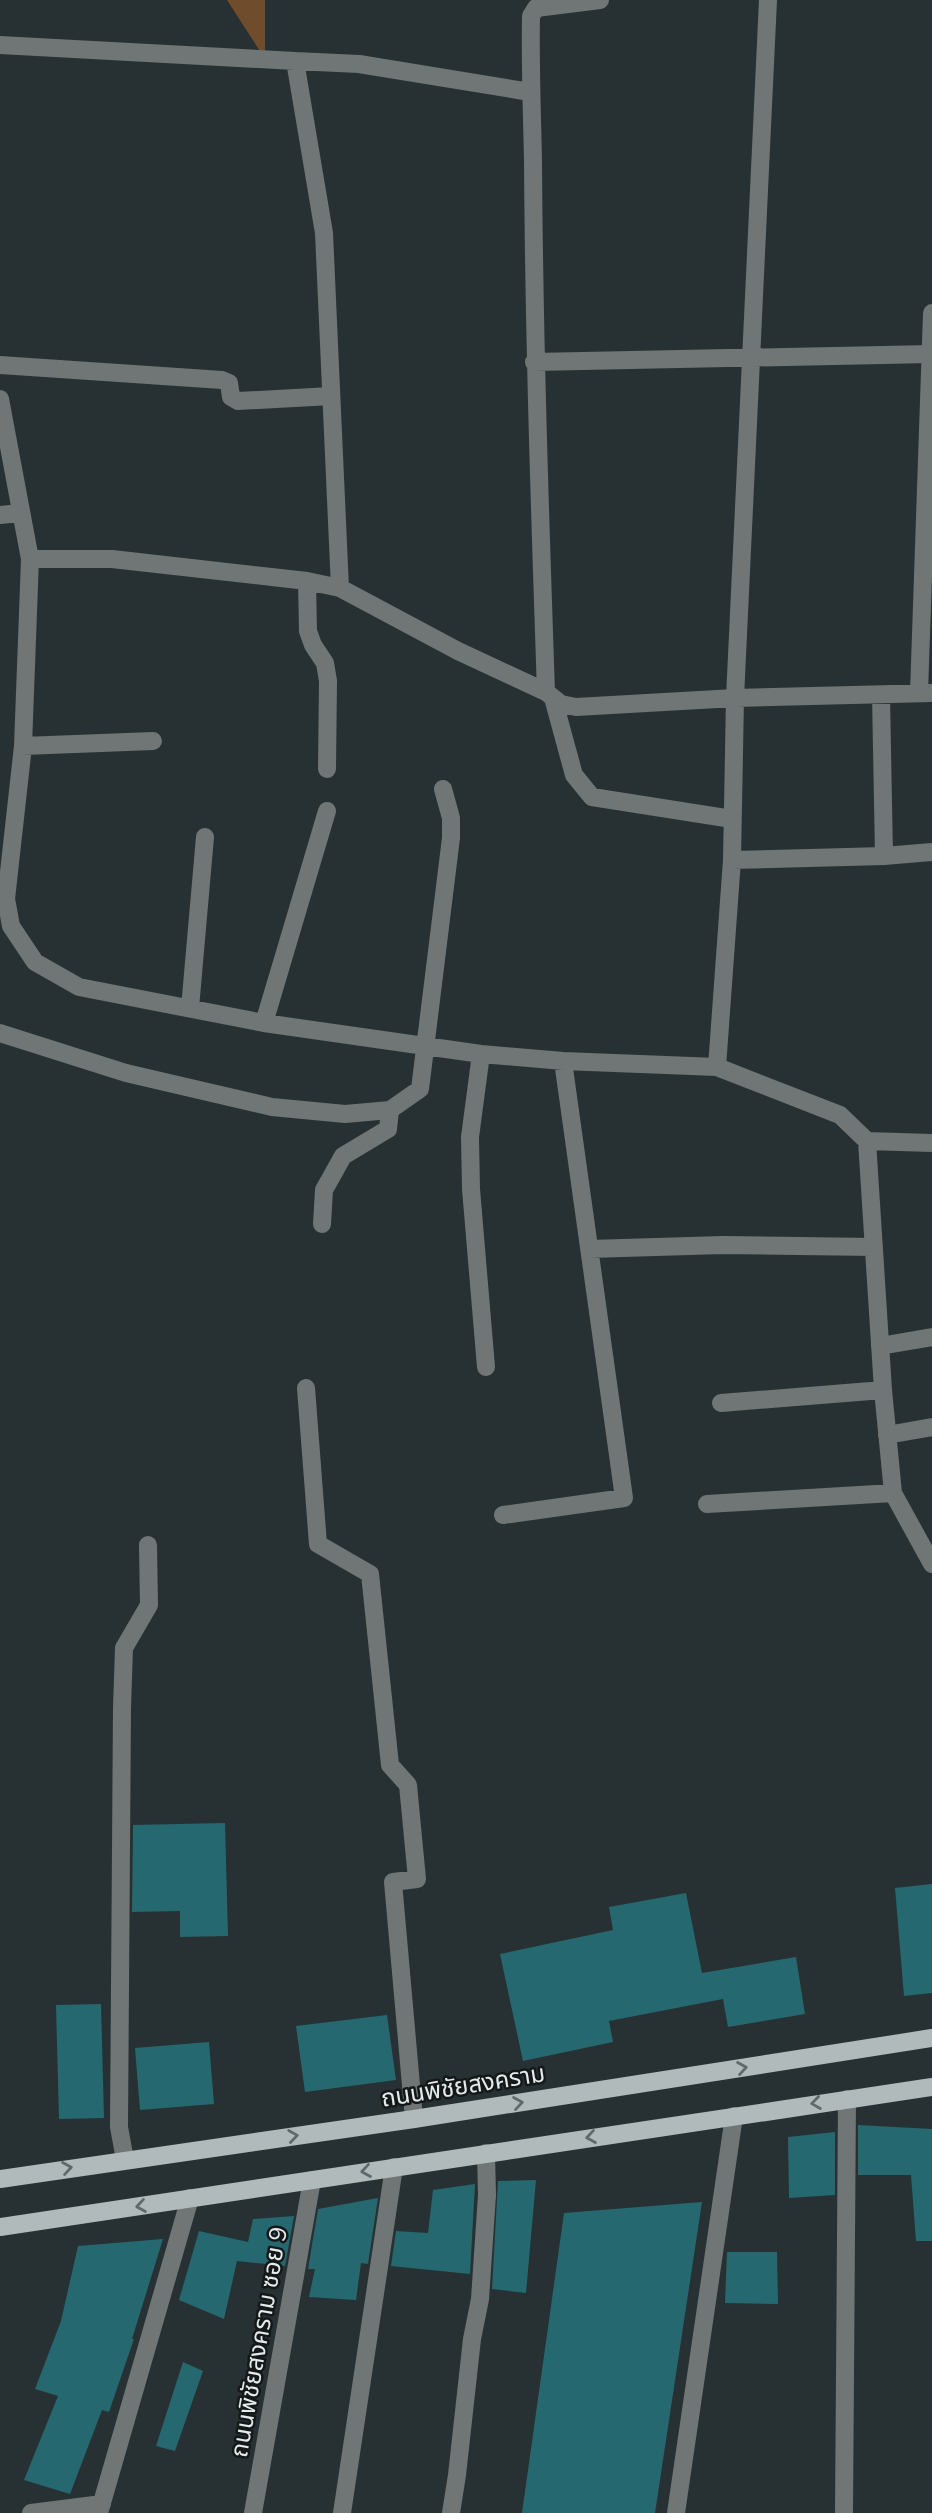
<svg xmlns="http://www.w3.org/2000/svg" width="932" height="2513" font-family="'Nunito Sans','Noto Sans Thai',sans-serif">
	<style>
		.forest { fill: #6f4c2c }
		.building { fill: #26686f }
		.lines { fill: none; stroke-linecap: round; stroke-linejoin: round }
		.minor { stroke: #707575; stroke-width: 18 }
		.major { stroke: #b0babb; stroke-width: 18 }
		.oneway { stroke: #62696a }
		.labels { text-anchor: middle; stroke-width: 5; stroke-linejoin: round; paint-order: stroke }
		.street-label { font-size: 24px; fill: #e5ebec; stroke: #141819 }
	</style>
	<rect width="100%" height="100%" fill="#273133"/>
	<path class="forest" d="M 227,0 L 265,0 L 265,59 Z"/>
	<path class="building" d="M 225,1823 L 228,1936 L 180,1937 L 180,1911 L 132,1912 L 133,1825 Z
		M 932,1884 L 932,1993 L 904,1996 L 895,1888 Z
		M 686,1893 L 702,1973 L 796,1957 L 805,2014 L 728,2027 L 723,1999 L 609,2021 L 613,2042 L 523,2061 L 500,1954 L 613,1930 L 609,1907 Z
		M 101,2004 L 104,2118 L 59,2119 L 56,2005 Z
		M 387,2015 L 396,2080 L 305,2092 L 296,2026 Z
		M 209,2042 L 214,2104 L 140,2110 L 135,2048 Z
		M 858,2125 L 932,2129 L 932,2241 L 916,2241 L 911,2175 L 858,2175 Z
		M 835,2132 L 835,2195 L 789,2198 L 788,2137 Z
		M 536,2180 L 526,2293 L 492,2289 L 498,2181 Z
		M 475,2184 L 470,2274 L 391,2266 L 396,2231 L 428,2233 L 433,2190 Z
		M 378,2198 L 368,2264 L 361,2263 L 356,2300 L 309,2297 L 315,2269 L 308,2269 L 318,2209 Z
		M 702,2202 L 655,2513 L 522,2513 L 564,2213 Z
		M 294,2216 L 285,2266 L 237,2261 L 224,2319 L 179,2300 L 199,2231 L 248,2242 L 253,2219 Z
		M 163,2239 L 132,2339 L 134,2339 L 109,2412 L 102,2410 L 70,2494 L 24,2480 L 58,2396 L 35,2389 L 61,2321 L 78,2246 Z
		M 727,2252 L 777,2252 L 778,2304 L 725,2303 Z
		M 183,2362 L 203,2371 L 175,2451 L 156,2446 Z"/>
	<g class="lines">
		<path class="minor" d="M 0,45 L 295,61
			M 534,362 L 931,354
			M 0,365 L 222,380 L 229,383 L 231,397 L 238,401 L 331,396
			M 0,399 L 30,559 L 23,746 L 6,899 L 11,926 L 35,962 L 79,987 L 264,1023 L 481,1054 L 563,1061 L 717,1067 L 840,1115 L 867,1141 L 932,1143
			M 0,515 L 20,513
			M 30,559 L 112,559 L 307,581 L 340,588 L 458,651 L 546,692 L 561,704 L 576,707 L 735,698 L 932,693
			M 307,581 L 308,631 L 313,645 L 325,663 L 328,681 L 327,769
			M 340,588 L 324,233 L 295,61 L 359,64 L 530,92
			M 546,692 C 540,515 534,337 533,160 C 532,112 530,64 531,16 L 536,8 L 600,0
			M 919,693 L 932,313
			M 881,695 L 884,856 L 932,852
			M 553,698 L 574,775 L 592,797 L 732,819
			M 23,746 L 153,741
			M 732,860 L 884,856
			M 190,1008 L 205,837
			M 264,1023 L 327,811
			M 0,1033 L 126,1073 L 272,1107 L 345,1114 L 390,1110 L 420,1089 L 451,838 L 451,818 L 443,789
			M 481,1054 L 470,1137 L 471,1189 L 486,1367
			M 717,1067 L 732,860 L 735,698 L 768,0
			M 867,1141 L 883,1390 L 893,1493 L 932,1564
			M 322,1224 L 324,1190 L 343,1156 L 388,1129 L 390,1110
			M 589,1249 L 723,1245 L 874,1247
			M 880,1346 L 932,1337
			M 306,1388 L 318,1544 L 370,1574 L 390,1765 L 408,1785 L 417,1879 L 393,1882 L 414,2119
			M 721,1403 L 883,1390
			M 887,1435 L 932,1427
			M 707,1504 L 893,1493
			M 503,1515 L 624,1498 L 563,1061
			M 125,2160 L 119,2127 L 122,1708 L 124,1648 L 149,1605 L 148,1545
			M 31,2513 L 102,2504
			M 99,2513 L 190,2198
			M 253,2513 L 312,2180
			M 342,2513 L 394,2167
			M 451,2513 L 457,2475 L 472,2339 L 480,2299 L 487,2195 L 486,2153
			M 676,2513 L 734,2116
			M 844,2513 L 847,2099"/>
		<path class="major" d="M 0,2179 L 414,2119 L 932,2038
			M 0,2227 L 932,2087"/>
	</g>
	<defs><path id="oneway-chevron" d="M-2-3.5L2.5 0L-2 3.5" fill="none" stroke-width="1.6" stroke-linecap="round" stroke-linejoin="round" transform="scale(1.75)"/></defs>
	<g class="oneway">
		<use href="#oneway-chevron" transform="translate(742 2068) rotate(-9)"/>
		<use href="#oneway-chevron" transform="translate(518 2103) rotate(-9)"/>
		<use href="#oneway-chevron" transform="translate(816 2103) rotate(172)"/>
		<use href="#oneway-chevron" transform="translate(293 2136) rotate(-8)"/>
		<use href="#oneway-chevron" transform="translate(591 2137) rotate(171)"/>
		<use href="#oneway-chevron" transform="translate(67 2168) rotate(-9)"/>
		<use href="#oneway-chevron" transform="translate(366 2171) rotate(171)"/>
		<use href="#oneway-chevron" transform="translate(141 2206) rotate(171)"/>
	</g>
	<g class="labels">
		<g class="street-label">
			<text transform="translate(463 2086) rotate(-9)" y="8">ถนนพิชัยสงคราม</text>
			<text transform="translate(259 2342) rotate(-80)" y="8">ถนนพิชัยสงคราม ซอย 9</text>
		</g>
	</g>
</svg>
